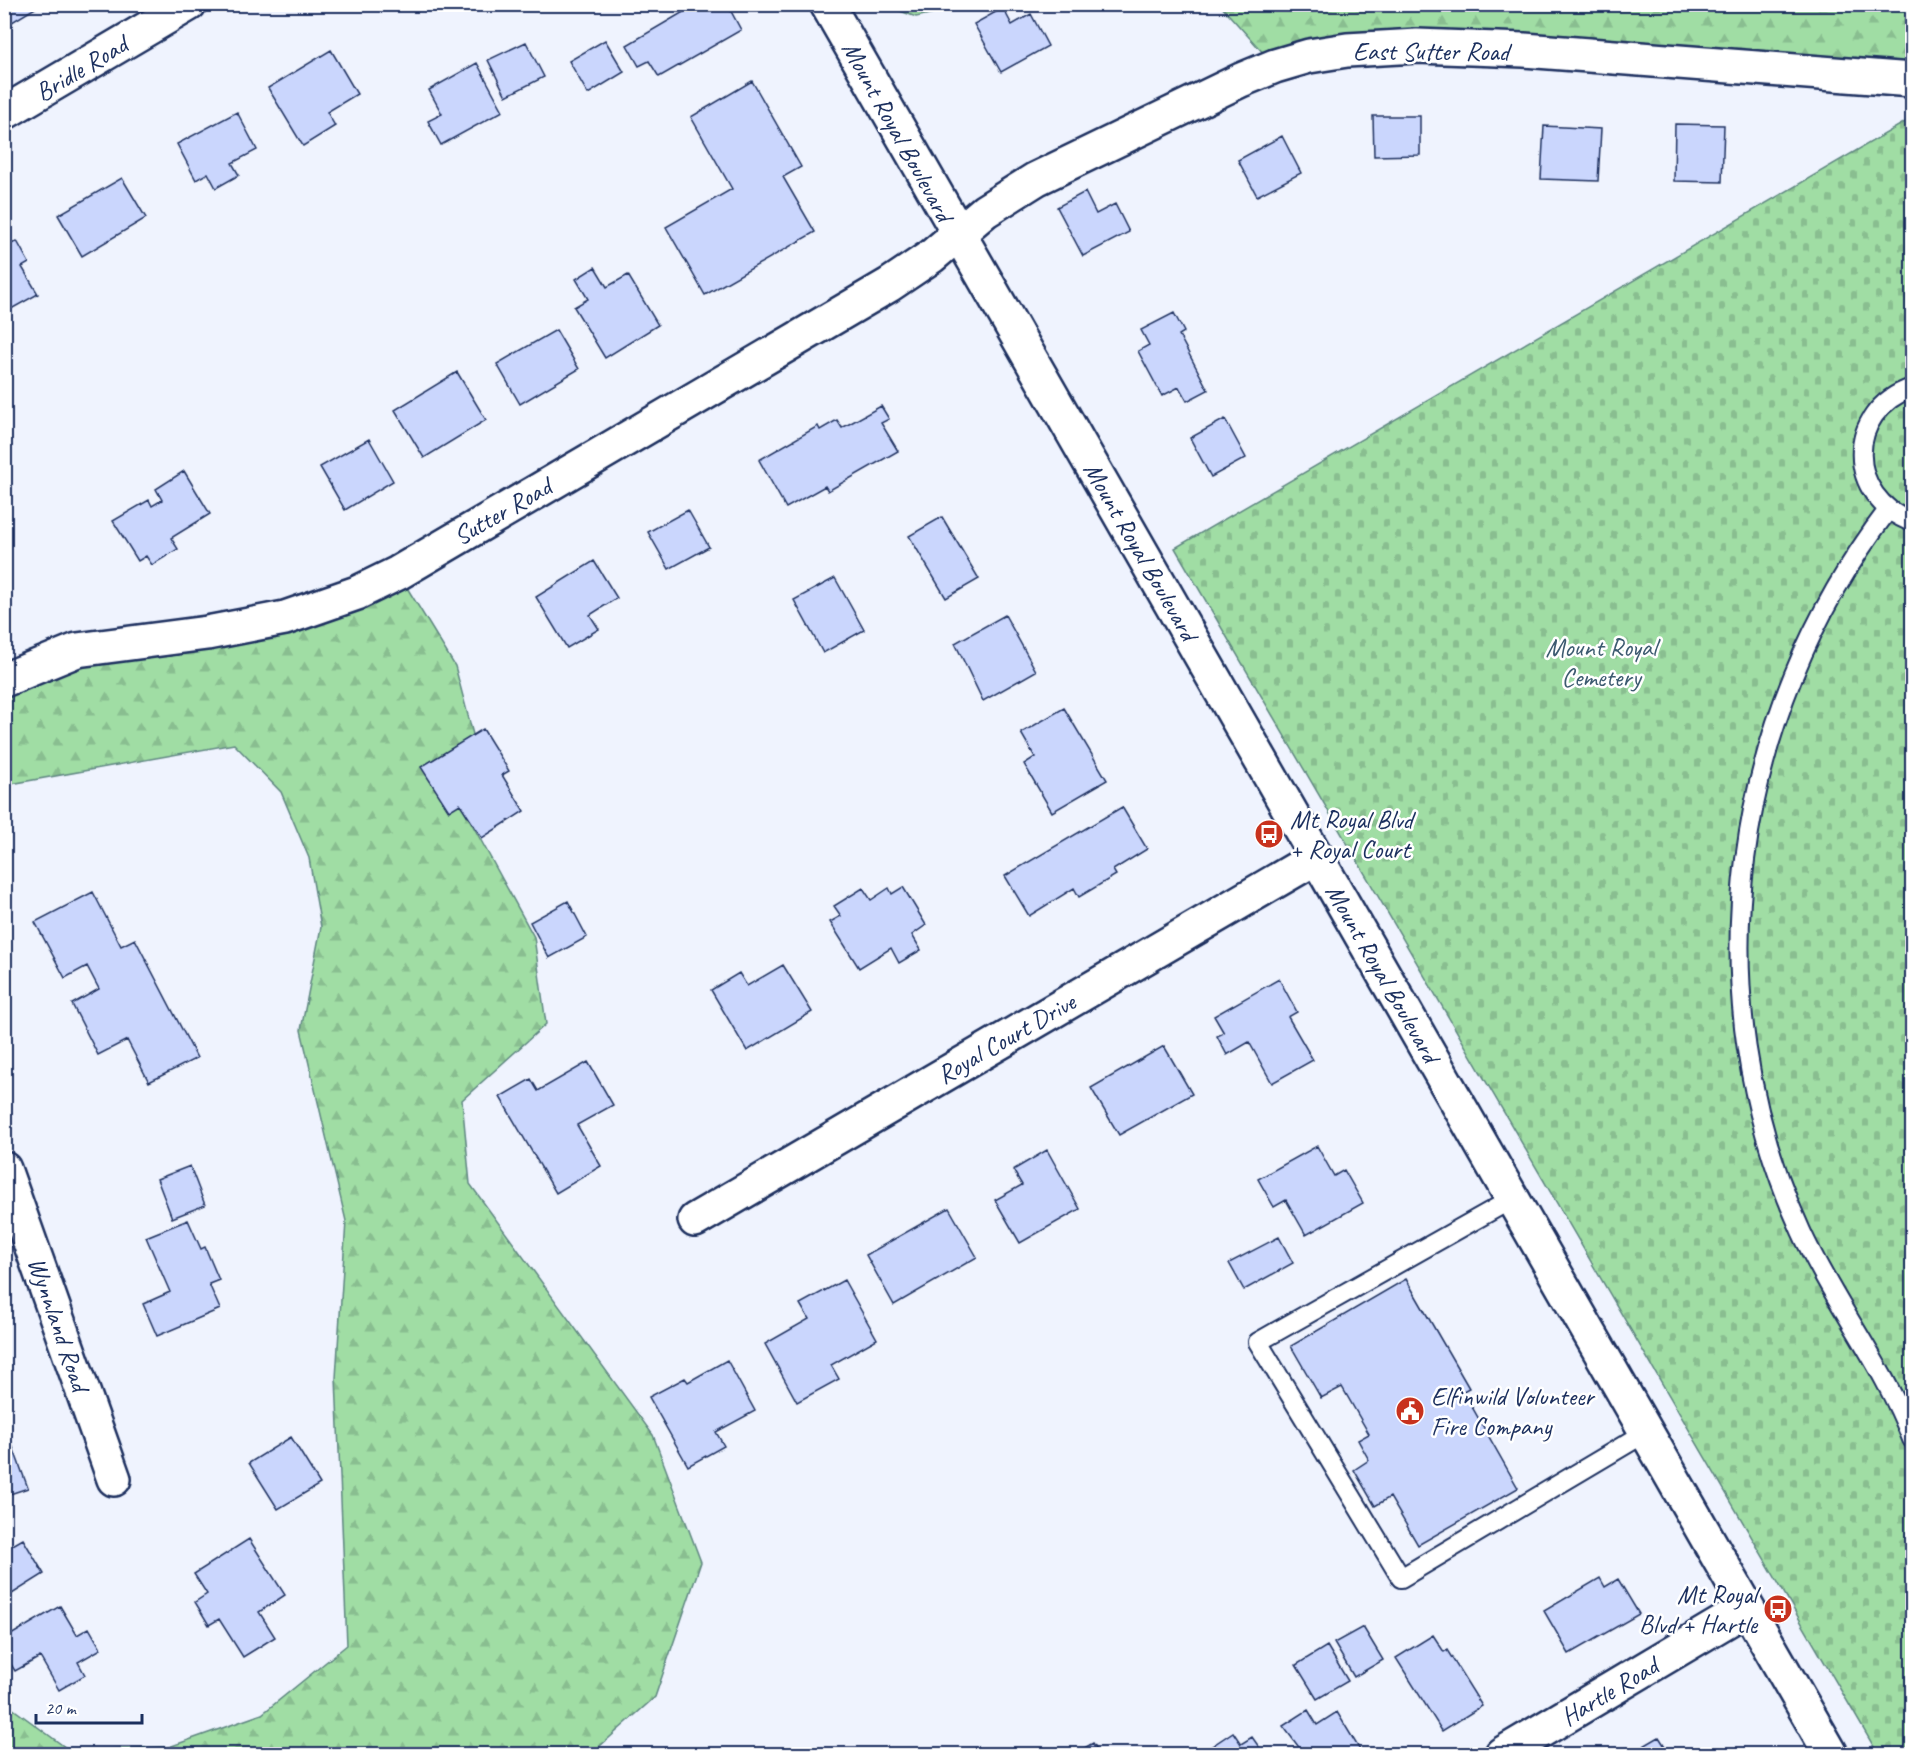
<svg xmlns="http://www.w3.org/2000/svg" width="1917" height="1759" font-family="Caveat,sans-serif">
	<style>
		.forest { fill: url(#forest-firs); stroke: #5e8681; stroke-width: 1.5 }
		.cemetery { fill: url(#cemetery-stones); stroke: #5e8681; stroke-width: 1.5 }
		.building { fill: #cad6fd; stroke: #1b2f5e; stroke-width: 1.5 }
		.lines { fill: none; stroke-linecap: round; stroke-linejoin: round }
		.service-casing { stroke: #1b2f5e; stroke-width: 22 }
		.minor-casing { stroke: #1b2f5e; stroke-width: 38 }
		.secondary-casing { stroke: #1b2f5e; stroke-width: 38 }
		.service { stroke: #fff; stroke-width: 18 }
		.minor { stroke: #fff; stroke-width: 33 }
		.secondary { stroke: #fff; stroke-width: 33 }
		.labels { text-anchor: middle; stroke-width: 5; stroke-linejoin: round; paint-order: stroke }
		.street-label { font-size: 26px; fill: #1b2f5e; stroke: #fff }
		.park-label { font-size: 26px; fill: #3c5a70; stroke: #fff }
		.poi-label { font-size: 26px; fill: #1b2f5e; stroke: #fff; text-anchor: start }
	</style>
	<defs>
		<pattern id="forest-firs" width="22" height="20" patternUnits="userSpaceOnUse" patternTransform="scale(1.5)"><rect width="22" height="20" fill="#a0dda4"/><path d="M5 1l3.5 6h-7zM16 11l3.5 6h-7z" fill="#89be90"/></pattern>
		<pattern id="cemetery-stones" width="16" height="16" patternUnits="userSpaceOnUse" patternTransform="scale(1.5)"><rect width="16" height="16" fill="#a0dda4"/><path d="M2 7V4a2 2 0 0 1 4 0v3zM10 15v-3a2 2 0 0 1 4 0v3z" fill="#89be90"/></pattern>
	</defs>
	<rect width="100%" height="100%" fill="#eff3fe"/>
	<filter id="ink" filterUnits="userSpaceOnUse"><feTurbulence type="fractalNoise" baseFrequency=".0167" numOctaves="2"/><feDisplacementMap in="SourceGraphic" scale="12" xChannelSelector="R" yChannelSelector="G"/><feConvolveMatrix kernelMatrix="1 2 1 2 8 2 1 2 1" color-interpolation-filters="sRGB"/></filter>
	<g filter="url(#ink)">
		<path class="forest" d="M 882,4 L 970,4 L 970,5 L 916,17 Z
			M 1220,5 L 1912,5 L 1912,80 L 1608,57 L 1275,66 Z
			M 398,573 L 455,666 L 475,742 L 461,804 L 534,937 L 546,1024 L 462,1100 L 470,1184 L 653,1435 L 701,1562 L 655,1697 L 591,1754 L 5,1754 L 5,1703 L 69,1750 L 169,1747 L 262,1714 L 347,1645 L 336,1378 L 346,1221 L 301,1030 L 321,927 L 309,858 L 281,792 L 234,744 L 5,785 L 5,680 Z"/>
		<path class="cemetery" d="M 1912,118 L 1912,1754 L 1878,1754 L 1175,548 Z"/>
		<path class="building" d="M 4,4 L 42,4 L 4,27 Z
			M 697,4 L 727,4 L 741,30 L 659,77 L 649,61 L 639,66 L 627,45 Z
			M 1003,8 L 1012,25 L 1031,14 L 1048,46 L 1001,72 L 974,24 Z
			M 605,40 L 624,72 L 588,94 L 569,61 Z
			M 526,42 L 544,77 L 506,96 L 488,60 Z
			M 331,50 L 357,94 L 327,112 L 335,126 L 303,146 L 268,88 Z
			M 477,63 L 503,111 L 441,145 L 428,121 L 442,114 L 429,90 Z
			M 752,81 L 801,167 L 783,177 L 815,232 L 705,295 L 666,227 L 732,189 L 691,117 Z
			M 237,112 L 257,150 L 232,163 L 239,175 L 216,188 L 208,173 L 196,180 L 177,144 Z
			M 1373,116 L 1420,116 L 1420,155 L 1374,156 Z
			M 1675,124 L 1724,125 L 1722,182 L 1674,181 Z
			M 1544,126 L 1601,129 L 1598,181 L 1541,179 Z
			M 1282,136 L 1301,173 L 1257,196 L 1238,160 Z
			M 122,178 L 146,218 L 82,256 L 58,215 Z
			M 1085,192 L 1096,214 L 1115,204 L 1129,232 L 1083,256 L 1057,207 Z
			M 17,241 L 29,263 L 22,267 L 38,294 L 4,313 L 4,248 Z
			M 595,267 L 607,287 L 628,275 L 658,325 L 605,358 L 574,307 L 588,299 L 576,279 Z
			M 1174,313 L 1184,332 L 1179,335 L 1208,390 L 1187,401 L 1179,387 L 1162,396 L 1138,351 L 1149,345 L 1141,330 Z
			M 556,330 L 579,369 L 520,404 L 497,364 Z
			M 457,372 L 486,420 L 424,458 L 395,410 Z
			M 881,406 L 889,419 L 881,423 L 898,451 L 828,491 L 825,486 L 786,508 L 759,460 L 818,426 L 820,430 L 837,420 L 842,428 Z
			M 1225,419 L 1246,458 L 1211,477 L 1190,438 Z
			M 369,439 L 393,481 L 345,510 L 320,467 Z
			M 184,471 L 210,514 L 171,538 L 178,549 L 152,565 L 146,556 L 138,561 L 113,521 L 149,500 L 152,506 L 162,500 L 156,489 Z
			M 688,510 L 709,547 L 669,569 L 648,532 Z
			M 942,517 L 979,579 L 946,598 L 909,536 Z
			M 594,561 L 617,598 L 590,615 L 599,629 L 567,648 L 536,597 Z
			M 835,578 L 864,630 L 823,653 L 794,600 Z
			M 1005,615 L 1036,671 L 983,701 L 955,643 Z
			M 1064,708 L 1107,780 L 1052,812 L 1024,764 L 1035,757 L 1021,733 Z
			M 483,729 L 509,771 L 502,775 L 524,811 L 482,838 L 460,804 L 449,811 L 421,767 Z
			M 1122,807 L 1147,849 L 1113,870 L 1116,875 L 1079,897 L 1074,888 L 1029,916 L 1005,876 Z
			M 903,887 L 926,925 L 912,935 L 921,950 L 899,963 L 891,948 L 859,968 L 830,922 L 841,916 L 834,906 L 863,888 L 871,900 L 889,888 L 892,894 Z
			M 93,892 L 121,946 L 135,939 L 197,1058 L 149,1082 L 127,1040 L 98,1055 L 72,1004 L 99,989 L 87,966 L 65,978 L 35,922 Z
			M 568,901 L 587,937 L 549,958 L 530,922 Z
			M 783,965 L 812,1012 L 747,1051 L 711,990 L 739,973 L 747,986 Z
			M 1279,979 L 1297,1012 L 1288,1017 L 1313,1060 L 1272,1083 L 1249,1042 L 1227,1055 L 1217,1036 L 1224,1033 L 1214,1016 Z
			M 1164,1046 L 1192,1094 L 1119,1135 L 1091,1088 Z
			M 588,1062 L 613,1105 L 577,1125 L 601,1166 L 556,1193 L 500,1097 L 531,1079 L 538,1091 Z
			M 1317,1146 L 1334,1176 L 1344,1170 L 1363,1203 L 1306,1235 L 1286,1200 L 1274,1207 L 1258,1179 Z
			M 1047,1150 L 1080,1209 L 1020,1243 L 995,1200 L 1022,1185 L 1013,1170 Z
			M 190,1166 L 205,1205 L 172,1218 L 157,1179 Z
			M 949,1208 L 977,1257 L 894,1305 L 866,1255 Z
			M 188,1220 L 201,1249 L 205,1247 L 219,1280 L 209,1284 L 220,1309 L 157,1336 L 143,1304 L 170,1292 L 146,1237 Z
			M 1279,1237 L 1293,1263 L 1244,1290 L 1229,1263 Z
			M 1406,1279 L 1469,1388 L 1463,1391 L 1518,1488 L 1418,1545 L 1390,1497 L 1375,1506 L 1354,1470 L 1369,1460 L 1358,1440 L 1369,1434 L 1342,1387 L 1321,1398 L 1291,1346 Z
			M 844,1280 L 877,1339 L 831,1365 L 839,1379 L 797,1402 L 765,1344 L 809,1319 L 800,1304 Z
			M 727,1360 L 755,1411 L 716,1432 L 724,1446 L 688,1466 L 649,1397 L 685,1378 L 688,1382 Z
			M 4,1423 L 28,1488 L 4,1496 Z
			M 291,1437 L 320,1484 L 278,1509 L 249,1463 Z
			M 23,1539 L 44,1574 L 12,1594 L 4,1583 L 4,1550 Z
			M 249,1539 L 285,1595 L 259,1612 L 275,1637 L 243,1657 L 219,1619 L 209,1625 L 195,1602 L 207,1594 L 194,1574 Z
			M 1600,1578 L 1605,1587 L 1618,1579 L 1639,1614 L 1569,1654 L 1544,1611 Z
			M 60,1606 L 77,1635 L 89,1628 L 101,1649 L 78,1662 L 85,1675 L 59,1690 L 40,1657 L 15,1671 L 4,1653 L 4,1639 Z
			M 1363,1627 L 1383,1660 L 1354,1677 L 1334,1643 Z
			M 1433,1635 L 1444,1652 L 1447,1650 L 1482,1706 L 1442,1731 L 1396,1658 Z
			M 1327,1646 L 1348,1681 L 1317,1699 L 1296,1665 Z
			M 1308,1710 L 1317,1725 L 1337,1712 L 1360,1750 L 1353,1754 L 1304,1754 L 1283,1726 Z
			M 1233,1732 L 1241,1744 L 1252,1737 L 1264,1754 L 1200,1754 Z
			M 1659,1737 L 1670,1754 L 1630,1754 Z
			M 1093,1743 L 1100,1754 L 1074,1754 Z"/>
		<g class="lines">
			<g class="service-casing">
				<path id="service" d="M 1912,388 C 1844,411 1846,498 1912,522
					M 1888,510 C 1732,715 1692,994 1801,1231 C 1833,1302 1884,1365 1912,1439
					M 1512,1199 L 1258,1342 L 1401,1578 L 1645,1433"/>
			</g>
			<g class="minor-casing">
				<path id="minor" d="M 4,113 L 189,4
					M 4,680 L 77,650 L 207,633 L 285,618 L 357,593 L 398,573 L 889,285 L 932,256 L 985,211 L 1036,179 L 1241,80 L 1275,66 L 1309,56 L 1347,50 L 1417,46 L 1524,50 L 1912,80
					M 4,1169 L 114,1479
					M 695,1220 L 1317,857
					M 1502,1754 L 1746,1609"/>
			</g>
			<g class="secondary-casing">
				<path id="secondary" d="M 827,4 L 1831,1754"/>
			</g>
			<use href="#service" class="service"/>
			<use href="#minor" class="minor"/>
			<use href="#secondary" class="secondary"/>
		</g>
	</g>
	<defs>
		<g id="bus-disc" transform="scale(1.5)"><circle r="9.5" fill="#c8321e" stroke="#fff"/><path d="M-5-6H5V4H4V6H2V4H-2V6H-4V4H-5ZM-3.5-4V0h7V-4ZM-3.5 1.2v1.5H-2V1.2ZM2 1.2v1.5H3.5V1.2Z" fill="#fff"/></g>
		<g id="civic-disc" transform="scale(1.5)"><circle r="9.5" fill="#c8321e" stroke="#fff"/><path d="M-.6-6.5H3V-4.5H.6V-3L4-1V1h2V6H-6V1h2V-1L-.6-3ZM-1.2 2.5V6h2.4V2.5Z" fill="#fff"/></g>
	</defs>
	<g fill-rule="evenodd">
		<use href="#bus-disc" x="1269" y="834"/>
		<use href="#civic-disc" x="1410" y="1411"/>
		<use href="#bus-disc" x="1778" y="1609"/>
	</g>
	<g class="labels">
		<g class="street-label">
			<text x="1431" y="60">East Sutter Road</text>
			<text transform="translate(81 68) rotate(-31)" y="9">Bridle Road</text>
			<text transform="translate(898 131) rotate(61)" y="9">Mount Royal Boulevard</text>
			<text transform="translate(502 511) rotate(-30)" y="9">Sutter Road</text>
			<text transform="translate(1141 551) rotate(60)" y="9">Mount Royal Boulevard</text>
			<text transform="translate(1383 973) rotate(60)" y="9">Mount Royal Boulevard</text>
			<text transform="translate(1006 1038) rotate(-30)" y="9">Royal Court Drive</text>
			<text transform="translate(59 1324) rotate(71)" y="9">Wynnland Road</text>
			<text transform="translate(1609 1691) rotate(-31)" y="9">Hartle Road</text>
		</g>
		<g class="park-label">
			<text x="1601" y="656">Mount Royal<tspan x="1601" dy="30">Cemetery</tspan></text>
		</g>
		<g class="poi-label">
			<text x="1290" y="828">Mt Royal Blvd<tspan x="1290" dy="30">+ Royal Court</tspan></text>
			<text x="1431" y="1405">Elfinwild Volunteer<tspan x="1431" dy="30">Fire Company</tspan></text>
			<text x="1757" y="1603" text-anchor="end">Mt Royal<tspan x="1757" dy="30">Blvd + Hartle</tspan></text>
		</g>
	</g>
	<rect width="1917" height="1759" fill="none" stroke="#fff" stroke-width="24"/>
	<rect x="12" y="12" width="1893" height="1735" fill="none" stroke="#1b2f5e" stroke-width="2" filter="url(#ink)"/>
	<path d="M36 1714v9h106v-9" fill="none" stroke="#1b2f5e" stroke-width="3"/>
	<text x="45" y="1714" font-size="18" fill="#1b2f5e" stroke="#ffffff" stroke-width="4.5" paint-order="stroke">20 m</text>
</svg>
